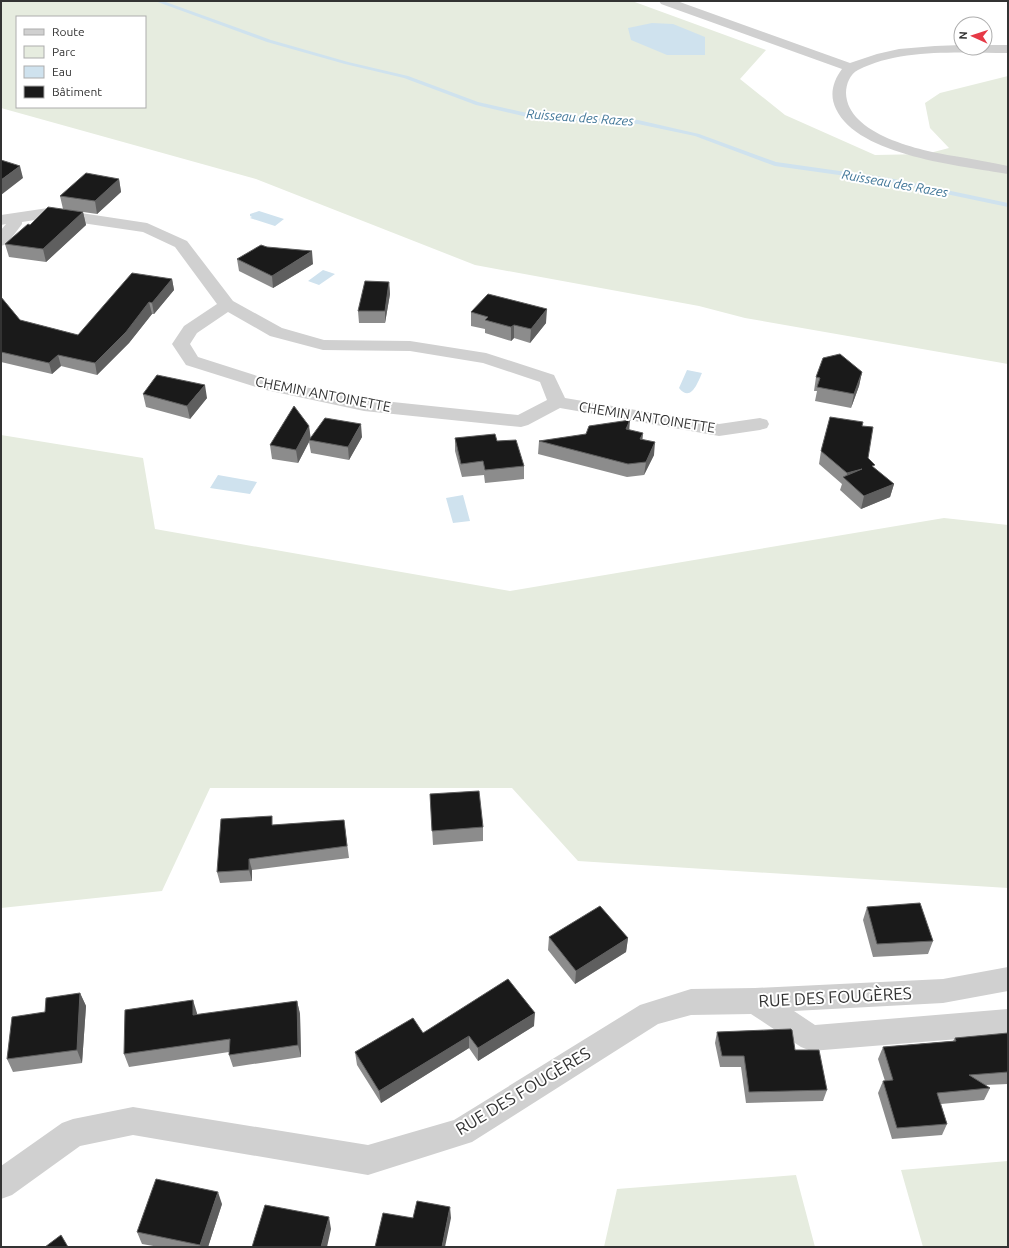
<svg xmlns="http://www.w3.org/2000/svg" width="1009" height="1248" font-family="Ubuntu,sans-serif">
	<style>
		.green { fill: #e6ecdf; fill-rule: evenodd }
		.water { fill: #cfe2ee }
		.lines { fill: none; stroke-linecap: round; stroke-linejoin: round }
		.stream { fill: #cfe2ee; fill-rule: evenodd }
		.minor { fill: #d0d0d0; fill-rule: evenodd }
		.wall { fill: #8c8c8c }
		.shaded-wall { fill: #5f5f5f }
		.building { fill: #1a1a1a; stroke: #5f5f5f }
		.labels { text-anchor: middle; stroke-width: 4; stroke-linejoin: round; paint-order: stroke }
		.far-water-label { font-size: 13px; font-style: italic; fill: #3f7597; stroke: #fff }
		.street-label { font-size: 14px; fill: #333; stroke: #fff }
		.near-street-label { font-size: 17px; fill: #333; stroke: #fff }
	</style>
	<rect width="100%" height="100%" fill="#fff"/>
	<path class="green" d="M 1,1 L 632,1 L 766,50 L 740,79 L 785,115 L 875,155 L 926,154 L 949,148 L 930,128 L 925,103 L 940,93 L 1008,76 L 1008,364 L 745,318 L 699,306 L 475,265 L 256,179 L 1,108 ZM 17,17 L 145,17 L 145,107 L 17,107 Z
		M 1,435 L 143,458 L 155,529 L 510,591 L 944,518 L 1008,525 L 1008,888 L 578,861 L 512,788 L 210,788 L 162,891 L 1,908 Z
		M 1008,1161 L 1008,1247 L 923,1247 L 901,1170 Z
		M 796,1175 L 815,1247 L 604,1247 L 617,1189 Z"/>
	<path class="water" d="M 652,23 L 673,24 L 705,37 L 705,55 L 667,55 L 631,40 L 628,28 Z
		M 259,211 L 284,219 L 275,226 L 250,218 L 252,217 L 250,216 L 250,214 Z
		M 323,270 L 335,274 L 319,285 L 308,281 Z
		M 687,370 L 702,373 C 698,382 691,403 679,388 Z
		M 218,475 L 257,482 L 250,494 L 210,488 Z
		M 463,495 L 470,521 L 453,523 L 446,498 Z"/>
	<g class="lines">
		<path class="stream" d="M 155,1 L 163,1 L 271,40 L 348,62 L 408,76 L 478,102 L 536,115 L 638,120 L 699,134 L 776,162 L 889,178 L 1008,203 L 1008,207 L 889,182 L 775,166 L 695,136 L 638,124 L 536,119 L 476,105 L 404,78 L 345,64 L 267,42 Z"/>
		<path class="minor" d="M 659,1 L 677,1 L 850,63 L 877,54 L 899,49 L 935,46 L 961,45 L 961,48 L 985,48 L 985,45 L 1008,45 L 1008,53 C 961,53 901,48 858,70 C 850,74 846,84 846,93 C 847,135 922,151 954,156 C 972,159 990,162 1008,166 L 1008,174 C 962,166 858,156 836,109 C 829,95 833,81 842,69 L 661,4 Z
			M 48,208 L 147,223 L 187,241 L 233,301 L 282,328 L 324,340 L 410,341 L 486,353 L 554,375 L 565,398 L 719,424 L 760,418 L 767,420 L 769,424 L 767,428 L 760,430 L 719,436 L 560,408 L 528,425 L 521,427 L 364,411 L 266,390 L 186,365 L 172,344 L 184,326 L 217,304 L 175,247 L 143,232 L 48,218 L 22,222 L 22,224 L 7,244 L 1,246 L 1,230 L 6,224 L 1,225 L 1,215 ZM 228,312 L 270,336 L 323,350 L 410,351 L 483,363 L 540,382 L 547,400 L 518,415 L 364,399 L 270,380 L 198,357 L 190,344 L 197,333 Z
			M 1008,967 L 1008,991 L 943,1003 L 794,1011 L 815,1025 L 1008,1009 L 1008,1035 L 811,1051 L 801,1047 L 751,1014 L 691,1015 L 658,1024 L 472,1142 L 368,1175 L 133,1135 L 80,1146 L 12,1195 L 1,1199 L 1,1166 L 62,1123 L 73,1119 L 133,1107 L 368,1145 L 454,1120 L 640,1005 L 691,989 L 755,988 L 943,979 Z"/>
	</g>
	<path class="wall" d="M 119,179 L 121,192 L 97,214 L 63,209 L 60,196 Z
		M 83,212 L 86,225 L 46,262 L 9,257 L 5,244 L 30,225 Z
		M 237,259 L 313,264 L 273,288 L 239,271 Z
		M 172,279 L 174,290 L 154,314 L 152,314 L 129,343 L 97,375 L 61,366 L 52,374 L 1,362 L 1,297 L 20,320 L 78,335 Z
		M 389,282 L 390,294 L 385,323 L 359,323 L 358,311 Z
		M 471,312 L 546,323 L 530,343 L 514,338 L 511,341 L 485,333 L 485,329 L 471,326 Z
		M 862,372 L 859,386 L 851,408 L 815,401 L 817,391 L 814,391 L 816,377 Z
		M 143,394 L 207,398 L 190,419 L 146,407 Z
		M 309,426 L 310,439 L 362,437 L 349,460 L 311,453 L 309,442 L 298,463 L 272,459 L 270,445 Z
		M 862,426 L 868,458 L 874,468 L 894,484 L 890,497 L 861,509 L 840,490 L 842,484 L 819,464 L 821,451 Z
		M 629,430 L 642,439 L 654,455 L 644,475 L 627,477 L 538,454 L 539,441 Z
		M 455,438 L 497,441 L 524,466 L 524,479 L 485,483 L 484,475 L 462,477 L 455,451 Z
		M 430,794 L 483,827 L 483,841 L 433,845 Z
		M 344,820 L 349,858 L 252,870 L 252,881 L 220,883 L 217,872 L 274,825 Z
		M 867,907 L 933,941 L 928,954 L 873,957 L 863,920 Z
		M 549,937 L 628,938 L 626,952 L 575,984 L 548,950 Z
		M 80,993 L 86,1006 L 82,1063 L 13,1072 L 7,1059 Z
		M 297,1001 L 300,1014 L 301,1057 L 233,1067 L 229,1055 L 229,1052 L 129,1067 L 124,1054 L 197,1013 L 197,1015 Z
		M 534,1026 L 478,1061 L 469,1048 L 381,1103 L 357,1065 L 355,1052 L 423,1033 Z
		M 717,1032 L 827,1090 L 823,1101 L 746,1103 L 741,1067 L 720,1067 L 715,1043 Z
		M 1008,1033 L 1008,1084 L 985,1085 L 990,1088 L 984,1100 L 941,1104 L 947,1124 L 942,1135 L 892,1139 L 878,1093 L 883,1081 L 885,1081 L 878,1059 L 883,1047 L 953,1041 L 955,1038 Z
		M 222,1204 L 208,1247 L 159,1247 L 142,1244 L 137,1232 Z"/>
	<path class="shaded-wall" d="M 20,166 L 23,178 L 1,195 L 1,180 Z
		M 119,179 L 121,192 L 97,214 L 95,201 Z
		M 83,212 L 86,225 L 46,262 L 43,249 Z
		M 312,251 L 313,264 L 273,288 L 272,276 Z
		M 172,279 L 174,290 L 154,314 L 152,303 Z
		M 389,282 L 390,294 L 385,323 L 385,311 Z
		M 149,302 L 152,314 L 129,343 L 97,375 L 95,363 Z
		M 547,309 L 546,323 L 530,343 L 531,329 Z
		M 514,325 L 514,338 L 511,341 L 511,327 Z
		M 58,355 L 61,366 L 52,374 L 49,363 Z
		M 862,372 L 859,386 L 851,408 L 854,394 Z
		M 205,385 L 207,398 L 190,419 L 187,406 Z
		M 630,420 L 629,433 L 626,429 Z
		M 361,424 L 362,437 L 349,460 L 348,447 Z
		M 309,426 L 311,440 L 309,440 L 309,442 L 298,463 L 296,450 Z
		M 643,433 L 642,446 L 640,439 Z
		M 655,442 L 654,455 L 644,475 L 646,462 Z
		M 862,469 L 846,480 L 847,473 Z
		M 894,484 L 890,497 L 861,509 L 864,496 Z
		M 249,859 L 252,870 L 252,881 L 249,870 Z
		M 628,938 L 626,952 L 575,984 L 576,971 Z
		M 80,993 L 86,1006 L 82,1063 L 77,1050 Z
		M 193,1000 L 197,1013 L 197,1028 L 193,1015 Z
		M 297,1001 L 300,1014 L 301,1057 L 298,1045 Z
		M 535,1013 L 534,1026 L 478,1061 L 478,1048 Z
		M 469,1036 L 469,1048 L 381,1103 L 379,1091 Z
		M 218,1192 L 222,1204 L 208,1247 L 201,1247 L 200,1245 Z
		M 450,1207 L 451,1218 L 445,1247 L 442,1247 Z
		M 329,1217 L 331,1229 L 327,1247 L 321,1247 Z"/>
	<path class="building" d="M 1,160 L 20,166 L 1,180 Z
		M 86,173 L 119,179 L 95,201 L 60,196 Z
		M 48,207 L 83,212 L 43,249 L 5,244 L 28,224 L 30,225 Z
		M 261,245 L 267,247 L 312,251 L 272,276 L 237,259 Z
		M 132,273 L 172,279 L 152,303 L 149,302 L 126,332 L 95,363 L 58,355 L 49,363 L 1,352 L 1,297 L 20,320 L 78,335 Z
		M 365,281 L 389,282 L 385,311 L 358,311 Z
		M 488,294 L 547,309 L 531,329 L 514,325 L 511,327 L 485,320 L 488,317 L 471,312 Z
		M 840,354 L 862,372 L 854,394 L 817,387 L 820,378 L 816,377 L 823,358 Z
		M 157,375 L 205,385 L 187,406 L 143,394 Z
		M 294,406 L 309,426 L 296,450 L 270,445 Z
		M 830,417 L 863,422 L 862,426 L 873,427 L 868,458 L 875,465 L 872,466 L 894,484 L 864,496 L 843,477 L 862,469 L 847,473 L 821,451 Z
		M 325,418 L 361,424 L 348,447 L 309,440 Z
		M 630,420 L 626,429 L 643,433 L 640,439 L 655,442 L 646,462 L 628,464 L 539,441 L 586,434 L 589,426 Z
		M 495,434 L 497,441 L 516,440 L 524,466 L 485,470 L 483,461 L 461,464 L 455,438 Z
		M 479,791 L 483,827 L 432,831 L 430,794 Z
		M 272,816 L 272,825 L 344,820 L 347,846 L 249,859 L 249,870 L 217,872 L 221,819 Z
		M 920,903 L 933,941 L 877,944 L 867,907 Z
		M 600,906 L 628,938 L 576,971 L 549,937 Z
		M 508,979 L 535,1013 L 478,1048 L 469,1036 L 379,1091 L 355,1052 L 413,1018 L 423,1033 Z
		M 80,993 L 77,1050 L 7,1059 L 12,1017 L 45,1012 L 46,998 Z
		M 193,1000 L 193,1015 L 297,1001 L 298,1045 L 229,1055 L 230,1039 L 124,1054 L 125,1010 Z
		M 791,1029 L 792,1030 L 795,1050 L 819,1050 L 827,1090 L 749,1092 L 744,1056 L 722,1056 L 717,1032 Z
		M 1008,1033 L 1008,1072 L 969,1075 L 990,1088 L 937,1093 L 947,1124 L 897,1128 L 883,1081 L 893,1080 L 883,1047 L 956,1041 L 955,1038 Z
		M 156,1179 L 218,1192 L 200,1245 L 137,1232 Z
		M 417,1201 L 450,1207 L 442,1247 L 375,1247 L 383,1213 L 413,1218 Z
		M 265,1205 L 329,1217 L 321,1247 L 252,1247 Z
		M 61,1235 L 68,1247 L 45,1247 Z"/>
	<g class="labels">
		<g class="far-water-label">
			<text transform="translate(580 117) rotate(4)" y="5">Ruisseau des Razes</text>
			<text transform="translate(895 183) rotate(10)" y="5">Ruisseau des Razes</text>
		</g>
		<g class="street-label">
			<text transform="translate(323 394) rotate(11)" y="5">CHEMIN ANTOINETTE</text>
			<text transform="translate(647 417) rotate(9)" y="5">CHEMIN ANTOINETTE</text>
		</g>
		<g class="near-street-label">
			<text transform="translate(835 997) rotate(-3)" y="6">RUE DES FOUGÈRES</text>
			<text transform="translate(523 1091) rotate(-31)" y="6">RUE DES FOUGÈRES</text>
		</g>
	</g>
	<rect width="1009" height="1248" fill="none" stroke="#333333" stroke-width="4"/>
	<rect x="16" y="16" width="130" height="92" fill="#ffffff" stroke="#adadad"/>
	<rect x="24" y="29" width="20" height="6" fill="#d0d0d0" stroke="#adadad"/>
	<text x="52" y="36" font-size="12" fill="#333333">Route</text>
	<rect x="24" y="46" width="20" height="12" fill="#e6ecdf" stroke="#adadad"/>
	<text x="52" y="56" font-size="12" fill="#333333">Parc</text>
	<rect x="24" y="66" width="20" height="12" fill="#cfe2ee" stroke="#adadad"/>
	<text x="52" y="76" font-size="12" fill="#333333">Eau</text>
	<rect x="24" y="86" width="20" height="12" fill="#1a1a1a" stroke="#adadad"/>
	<text x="52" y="96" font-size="12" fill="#333333">Bâtiment</text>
	<g transform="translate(973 36) rotate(273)"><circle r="19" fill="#ffffff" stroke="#adadad"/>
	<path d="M0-3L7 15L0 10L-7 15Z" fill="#e63946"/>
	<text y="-6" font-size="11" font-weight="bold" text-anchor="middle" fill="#333333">N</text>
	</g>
</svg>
